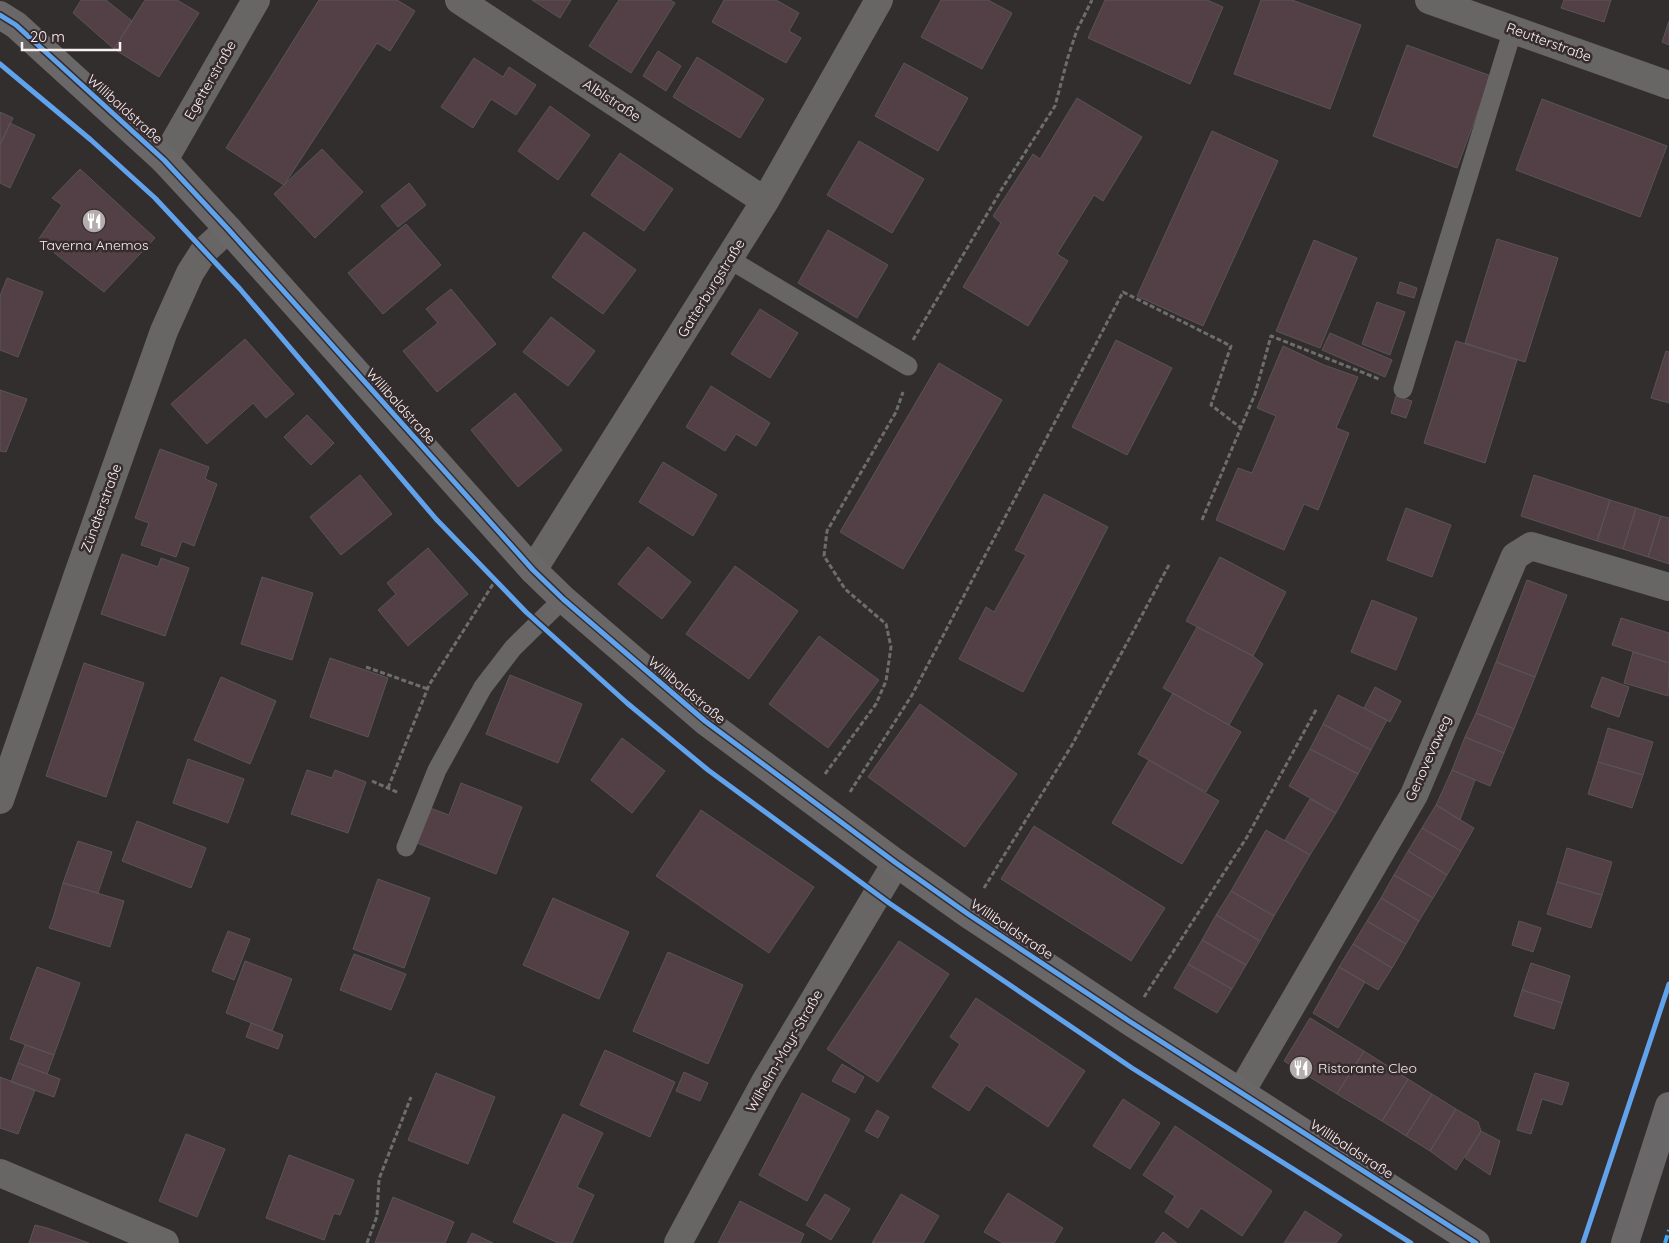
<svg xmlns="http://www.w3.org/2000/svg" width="1669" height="1243" font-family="Quicksand,sans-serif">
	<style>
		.building { fill: #534046; stroke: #595455 }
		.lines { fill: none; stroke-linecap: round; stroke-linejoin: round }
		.path { stroke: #6e6c6c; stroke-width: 3; stroke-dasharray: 5 2.5; stroke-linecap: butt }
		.lane { stroke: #686565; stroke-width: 19 }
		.street { stroke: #686565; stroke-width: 28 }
		.secondary { stroke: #6a6768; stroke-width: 28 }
		.quiet { stroke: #3fa9f5; stroke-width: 4; stroke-dasharray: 8 4; stroke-linecap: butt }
		.cycleway-casing { stroke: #362b2d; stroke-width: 8 }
		.cycleway { stroke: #60a3ed; stroke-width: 5 }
		.labels { text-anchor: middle; stroke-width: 5; stroke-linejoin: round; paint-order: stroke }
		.street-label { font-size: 14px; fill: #f9f2f3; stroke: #362b2d }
		.poi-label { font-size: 14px; fill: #f9f2f3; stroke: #362b2d }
	</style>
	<rect width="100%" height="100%" fill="#332e2e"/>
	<path class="building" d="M 81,0 L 106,0 L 132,21 L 114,49 L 73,13 Z
		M 145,0 L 177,0 L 199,13 L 159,77 L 114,49 Z
		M 319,0 L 397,0 L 415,11 L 390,51 L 377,43 L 284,185 L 226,148 Z
		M 532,0 L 571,0 L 560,18 Z
		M 619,0 L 670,0 L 675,3 L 631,73 L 589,46 Z
		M 724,0 L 776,0 L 799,13 L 789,31 L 801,38 L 786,63 L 712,22 Z
		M 941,0 L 988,0 L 1012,13 L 982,69 L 921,37 Z
		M 1105,0 L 1207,0 L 1223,7 L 1190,84 L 1088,38 Z
		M 1261,0 L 1292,0 L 1361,25 L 1330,109 L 1234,74 Z
		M 1564,0 L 1611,0 L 1604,22 L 1561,8 Z
		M 1669,21 L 1669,45 L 1662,42 Z
		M 1407,45 L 1491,76 L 1457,168 L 1373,136 Z
		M 658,51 L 681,66 L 666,91 L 643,76 Z
		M 697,57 L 764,99 L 740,138 L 673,97 Z
		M 474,58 L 503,77 L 509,67 L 536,85 L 516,115 L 491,99 L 473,128 L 441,107 Z
		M 904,63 L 968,98 L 938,151 L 875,116 Z
		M 1077,98 L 1142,137 L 1103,201 L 1094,195 L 1057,254 L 1068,261 L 1028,326 L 963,287 L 1001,223 L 993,216 L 1033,154 L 1040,159 Z
		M 1542,99 L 1667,146 L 1640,217 L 1516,170 Z
		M 550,106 L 590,135 L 558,180 L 518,151 Z
		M 0,112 L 13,118 L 0,145 Z
		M 10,123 L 35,135 L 10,188 L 0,183 L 0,145 Z
		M 1212,131 L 1278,161 L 1203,326 L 1137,296 Z
		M 859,141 L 924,179 L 892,233 L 827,195 Z
		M 322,149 L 363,192 L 315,238 L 274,194 Z
		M 620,153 L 673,189 L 644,231 L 591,195 Z
		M 80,169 L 155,238 L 104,292 L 38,240 L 62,205 L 52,198 Z
		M 409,183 L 426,205 L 398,227 L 381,206 Z
		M 406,224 L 441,265 L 383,314 L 348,273 Z
		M 828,230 L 888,265 L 857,318 L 798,283 Z
		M 584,232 L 636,270 L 603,314 L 552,277 Z
		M 1497,239 L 1558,258 L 1525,362 L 1465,343 Z
		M 1314,240 L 1357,258 L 1320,348 L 1276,331 Z
		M 7,278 L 43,292 L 18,357 L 0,350 L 0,296 Z
		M 1400,282 L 1417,288 L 1414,298 L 1397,293 Z
		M 451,289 L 496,344 L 437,392 L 403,351 L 438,323 L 426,309 Z
		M 1377,302 L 1405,312 L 1390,355 L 1362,344 Z
		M 760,309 L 798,333 L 770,378 L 731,354 Z
		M 551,317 L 595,351 L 568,386 L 523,352 Z
		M 1330,333 L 1392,360 L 1385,377 L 1322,350 Z
		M 245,339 L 294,394 L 266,418 L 253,403 L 207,444 L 171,404 Z
		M 1116,340 L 1172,368 L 1127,455 L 1072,427 Z
		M 1456,341 L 1517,360 L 1485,463 L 1424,443 Z
		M 1283,346 L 1324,365 L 1358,377 L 1336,428 L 1349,433 L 1318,510 L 1304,504 L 1284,550 L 1216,520 L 1238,468 L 1252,473 L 1276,416 L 1257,408 Z
		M 1666,351 L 1669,352 L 1669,403 L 1651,398 Z
		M 939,363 L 1002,400 L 903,569 L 840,532 Z
		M 711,386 L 770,423 L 756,446 L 736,434 L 725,451 L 686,427 Z
		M 0,390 L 27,399 L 6,452 L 0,451 Z
		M 515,393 L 562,450 L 518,487 L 471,430 Z
		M 1396,396 L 1412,401 L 1406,418 L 1391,413 Z
		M 307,415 L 334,443 L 311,465 L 284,437 Z
		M 160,449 L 209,467 L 205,479 L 217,484 L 194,546 L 182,541 L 176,557 L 141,545 L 149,523 L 135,518 Z
		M 663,462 L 717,495 L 693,536 L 639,502 Z
		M 360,475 L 392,514 L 341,555 L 310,517 Z
		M 1534,475 L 1610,500 L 1597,541 L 1521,516 Z
		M 1044,494 L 1108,527 L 1023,692 L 959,659 L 986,607 L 994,612 L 1026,555 L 1015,550 Z
		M 1610,500 L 1636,508 L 1623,549 L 1597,541 Z
		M 1406,508 L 1451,525 L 1432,577 L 1387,560 Z
		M 1636,508 L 1661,516 L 1648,557 L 1623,549 Z
		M 1661,516 L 1669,518 L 1669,564 L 1648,557 Z
		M 648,547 L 691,582 L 662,619 L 618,584 Z
		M 428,548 L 468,594 L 408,646 L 378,610 L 396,594 L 387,583 Z
		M 122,554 L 158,567 L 161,558 L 189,568 L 165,636 L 101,614 Z
		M 1220,557 L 1286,592 L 1253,656 L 1186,621 Z
		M 735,566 L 798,611 L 749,679 L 686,634 Z
		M 262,577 L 313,593 L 292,660 L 241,644 Z
		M 1527,580 L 1567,595 L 1535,677 L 1496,662 Z
		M 1372,600 L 1417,618 L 1396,670 L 1351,652 Z
		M 1621,618 L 1669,633 L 1669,663 L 1612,645 Z
		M 1197,627 L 1253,656 L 1263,664 L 1229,725 L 1163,688 Z
		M 819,636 L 879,680 L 828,748 L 769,704 Z
		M 1633,652 L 1669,663 L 1668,696 L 1624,683 Z
		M 330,658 L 388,678 L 368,737 L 310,717 Z
		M 1496,662 L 1535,677 L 1514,729 L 1476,713 Z
		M 84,663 L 144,683 L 106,797 L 46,776 Z
		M 510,675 L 582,704 L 558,763 L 486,734 Z
		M 221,677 L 276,701 L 250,764 L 194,740 Z
		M 1602,677 L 1629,687 L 1619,717 L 1591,707 Z
		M 1375,687 L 1401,701 L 1390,722 L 1364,708 Z
		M 1173,693 L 1241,732 L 1206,792 L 1138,754 Z
		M 1338,695 L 1387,720 L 1371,750 L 1323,724 Z
		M 920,704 L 1017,774 L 965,847 L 868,777 Z
		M 1476,713 L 1514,729 L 1504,753 L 1465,737 Z
		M 1323,724 L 1371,750 L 1358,774 L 1310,749 Z
		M 1608,728 L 1653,742 L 1643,775 L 1598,762 Z
		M 1465,737 L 1504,753 L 1490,786 L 1452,770 Z
		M 622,738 L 665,771 L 632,813 L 591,780 Z
		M 1310,749 L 1358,774 L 1336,813 L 1289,786 Z
		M 188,759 L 244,779 L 228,823 L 173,803 Z
		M 1149,760 L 1219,801 L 1182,864 L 1112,823 Z
		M 1598,762 L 1643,775 L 1632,808 L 1588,794 Z
		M 307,770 L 332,778 L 335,770 L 366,782 L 348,833 L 291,814 Z
		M 1452,770 L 1475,780 L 1460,820 L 1436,805 Z
		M 461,783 L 522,807 L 496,874 L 417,843 L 430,808 L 449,815 Z
		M 1310,799 L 1336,813 L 1310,855 L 1285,840 Z
		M 1436,805 L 1474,828 L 1461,851 L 1422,828 Z
		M 701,810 L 814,887 L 769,953 L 656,876 Z
		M 137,821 L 206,848 L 191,888 L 122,861 Z
		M 1034,826 L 1165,908 L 1131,961 L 1001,879 Z
		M 1422,828 L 1461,851 L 1447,875 L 1408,851 Z
		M 1266,830 L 1310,855 L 1274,916 L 1231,891 Z
		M 78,841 L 112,852 L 98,893 L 63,883 Z
		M 1567,848 L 1612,862 L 1602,895 L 1557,882 Z
		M 1408,851 L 1447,875 L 1433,898 L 1394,875 Z
		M 1394,875 L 1433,898 L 1419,921 L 1381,898 Z
		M 378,879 L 430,898 L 404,968 L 353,949 Z
		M 1557,882 L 1602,895 L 1591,928 L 1547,914 Z
		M 63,883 L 124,901 L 110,947 L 49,928 L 53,918 Z
		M 1231,891 L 1274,916 L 1260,941 L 1216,915 Z
		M 553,898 L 629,932 L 599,999 L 523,965 Z
		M 1381,898 L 1419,921 L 1406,944 L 1367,921 Z
		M 1216,915 L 1260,941 L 1246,965 L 1202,940 Z
		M 1367,921 L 1406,944 L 1392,968 L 1353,944 Z
		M 1519,921 L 1541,928 L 1533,952 L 1512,945 Z
		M 228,931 L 250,939 L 234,980 L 212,971 Z
		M 1202,940 L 1246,965 L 1232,989 L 1188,964 Z
		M 899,941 L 949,974 L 878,1082 L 827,1049 Z
		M 1353,944 L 1392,968 L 1378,990 L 1339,967 Z
		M 668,952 L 743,985 L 708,1064 L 633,1031 Z
		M 354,954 L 406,974 L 391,1010 L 340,990 Z
		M 245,961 L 292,979 L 272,1031 L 226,1013 Z
		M 1531,963 L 1570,976 L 1562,1003 L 1522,990 Z
		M 1188,964 L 1232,989 L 1217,1013 L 1174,988 Z
		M 37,967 L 80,983 L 54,1055 L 10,1039 Z
		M 1339,967 L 1365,982 L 1338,1028 L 1313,1013 Z
		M 1522,990 L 1562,1003 L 1554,1029 L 1514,1016 Z
		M 976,998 L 1085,1071 L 1048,1127 L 986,1085 L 969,1111 L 932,1087 L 960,1044 L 950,1037 Z
		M 1310,1018 L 1364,1051 L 1337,1094 L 1284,1061 Z
		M 251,1023 L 283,1035 L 278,1049 L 246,1037 Z
		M 25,1045 L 54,1055 L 47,1074 L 18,1063 Z
		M 605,1050 L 675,1082 L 650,1137 L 580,1105 Z
		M 1364,1051 L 1408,1079 L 1382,1121 L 1337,1094 Z
		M 18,1063 L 60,1079 L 54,1097 L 11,1082 Z
		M 842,1064 L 864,1077 L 855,1093 L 832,1081 Z
		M 684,1072 L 708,1083 L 700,1101 L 676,1091 Z
		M 436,1073 L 495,1097 L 468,1164 L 408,1140 Z
		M 1535,1073 L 1569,1083 L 1562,1105 L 1542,1099 L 1531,1134 L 1517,1130 Z
		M 0,1077 L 35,1090 L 18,1134 L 0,1128 Z
		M 1408,1079 L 1432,1094 L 1406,1136 L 1382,1121 Z
		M 802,1093 L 850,1119 L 807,1201 L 759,1175 Z
		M 1432,1094 L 1456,1109 L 1430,1151 L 1406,1136 Z
		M 1123,1099 L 1160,1123 L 1130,1169 L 1093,1146 Z
		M 1456,1109 L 1478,1122 L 1481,1131 L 1456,1170 L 1430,1151 Z
		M 877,1110 L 889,1117 L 878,1138 L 865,1131 Z
		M 563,1114 L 603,1133 L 577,1187 L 594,1195 L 572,1243 L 558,1243 L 513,1222 Z
		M 1175,1126 L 1272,1191 L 1242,1236 L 1201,1208 L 1188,1228 L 1165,1212 L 1175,1196 L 1143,1175 Z
		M 1481,1131 L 1500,1141 L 1490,1175 L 1465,1158 Z
		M 186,1134 L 225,1149 L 197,1217 L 159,1201 Z
		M 289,1155 L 354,1180 L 340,1215 L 334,1213 L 324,1240 L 266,1218 Z
		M 1008,1193 L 1063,1228 L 1054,1243 L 1003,1243 L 984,1232 Z
		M 825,1194 L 850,1209 L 831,1240 L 806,1225 Z
		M 901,1194 L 939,1216 L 923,1243 L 872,1243 Z
		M 393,1197 L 454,1222 L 445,1243 L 375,1243 Z
		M 740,1201 L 804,1234 L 800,1243 L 718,1243 Z
		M 1305,1211 L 1342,1235 L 1336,1243 L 1284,1243 Z
		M 35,1225 L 47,1228 L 89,1243 L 29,1243 Z
		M 1163,1232 L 1177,1243 L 1155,1243 Z
		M 472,1233 L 493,1243 L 467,1243 Z"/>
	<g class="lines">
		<path class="path" d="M 913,340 L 1003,187 L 1055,106 L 1068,57 L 1077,30 L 1092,0
			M 1202,520 L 1255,394 L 1271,336 L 1379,379
			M 366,667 L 428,689
			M 825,774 L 876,704 L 886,681 L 891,647 L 886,624 L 845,589 L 824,556 L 827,531 L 896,412 L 903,392
			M 372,781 L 399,793
			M 388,788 L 429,685 L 495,581
			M 850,792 L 912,695 L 1123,292 L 1231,346 L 1211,405 L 1241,428
			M 984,888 L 1072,745 L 1170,563
			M 1144,997 L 1247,837 L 1317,708
			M 367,1243 L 377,1216 L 379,1179 L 411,1097"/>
		<path class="lane" d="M 729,259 L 908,366
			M 1403,389 L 1513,29
			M 406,847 L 437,770 L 483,687 L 513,648 L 563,599"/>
		<path class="street" d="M 459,0 L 765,201
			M 1429,0 L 1669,85
			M 164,160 L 256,0
			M 533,570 L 765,201 L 879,0
			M 0,800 L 78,574 L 164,331 L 190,273 L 204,251 L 228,229
			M 1241,1092 L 1414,795 L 1515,556 L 1531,546 L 1669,587
			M 0,1173 L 165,1243
			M 678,1243 L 765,1082 L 896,863"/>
		<path class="secondary" d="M 0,15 L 16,25 L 164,160 L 228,229 L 533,570 L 563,599 L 705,721 L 896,863 L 968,914 L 1129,1021 L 1476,1243
			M 1625,1243 L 1669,1106"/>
		<path class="quiet" d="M 1665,1243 L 1669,1230"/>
		<g class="cycleway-casing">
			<path id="cycleway" d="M 0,15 L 16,25 L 164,160 L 228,229 L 533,570 L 563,599 L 705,721 L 896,863 L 968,914 L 1129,1021 L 1476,1243
				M 0,64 L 91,140 L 155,198 L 240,289 L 436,519 L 526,612 L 627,703 L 708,770 L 889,903 L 1132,1068 L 1411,1243
				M 1583,1243 L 1669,984"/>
		</g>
		<use href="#cycleway" class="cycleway"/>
	</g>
	<defs>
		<g id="restaurant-disc" transform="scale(1.25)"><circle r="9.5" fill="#b4adae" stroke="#362b2d"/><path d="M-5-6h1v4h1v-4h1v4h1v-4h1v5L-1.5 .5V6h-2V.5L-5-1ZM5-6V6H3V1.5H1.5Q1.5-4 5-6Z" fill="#fff"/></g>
	</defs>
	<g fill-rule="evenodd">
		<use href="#restaurant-disc" x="94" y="221"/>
		<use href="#restaurant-disc" x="1301" y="1068"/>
	</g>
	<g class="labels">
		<g class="street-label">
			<text transform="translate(1549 42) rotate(20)" y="5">Reutterstraße</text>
			<text transform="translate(210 80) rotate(-60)" y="5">Egetterstraße</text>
			<text transform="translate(612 100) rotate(33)" y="5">Alblstraße</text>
			<text transform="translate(125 109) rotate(42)" y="5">Willibaldstraße</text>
			<text transform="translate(711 288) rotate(-58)" y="5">Gatterburgstraße</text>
			<text transform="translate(401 406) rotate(48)" y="5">Willibaldstraße</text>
			<text transform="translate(101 508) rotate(-70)" y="5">Zündterstraße</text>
			<text transform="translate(687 690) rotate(40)" y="5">Willibaldstraße</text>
			<text transform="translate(1428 758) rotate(-66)" y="5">Genovevaweg</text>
			<text transform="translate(1012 929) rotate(34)" y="5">Willibaldstraße</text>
			<text transform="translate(784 1051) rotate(-60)" y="5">Wilhelm-Mayr-Straße</text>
			<text transform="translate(1352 1149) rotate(33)" y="5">Willibaldstraße</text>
		</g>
		<g class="poi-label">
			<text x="94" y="250">Taverna Anemos</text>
			<text x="1318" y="1073" text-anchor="start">Ristorante Cleo</text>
		</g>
	</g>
	<path d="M22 42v8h98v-8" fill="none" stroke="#f9f2f3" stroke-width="2.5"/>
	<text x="30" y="42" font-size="15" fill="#f9f2f3" stroke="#362b2d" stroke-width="4" paint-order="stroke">20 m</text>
</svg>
